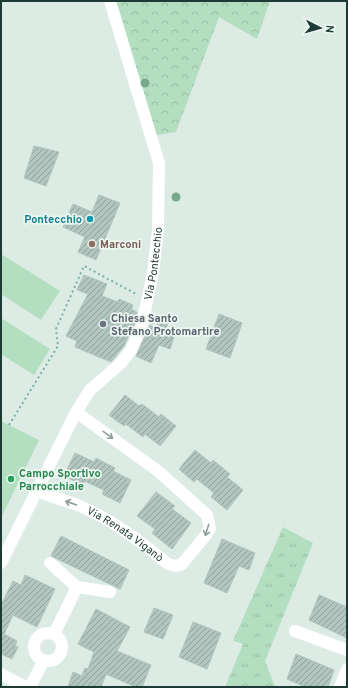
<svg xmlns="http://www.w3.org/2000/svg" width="348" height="688" font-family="Overpass,sans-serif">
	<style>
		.grass { fill: url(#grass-tufts) }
		.forest { fill: url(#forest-crowns) }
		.pitch { fill: #b3dec0 }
		.building { fill: url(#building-hatch); stroke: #afc5bc }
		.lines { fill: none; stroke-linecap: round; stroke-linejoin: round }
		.path { stroke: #7ab1a1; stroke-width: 2; stroke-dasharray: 2 3; stroke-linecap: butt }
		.minor { stroke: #fff; stroke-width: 12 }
		.tree { fill: #77aa8d }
		.oneway { stroke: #8e9d9a }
		.culture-dot { fill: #0f9aa8; stroke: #edf7f2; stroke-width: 1.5 }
		.education-dot { fill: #8d6e63; stroke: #edf7f2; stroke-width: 1.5 }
		.worship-dot { fill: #6b7280; stroke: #edf7f2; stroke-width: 1.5 }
		.leisure-dot { fill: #2e9e5b; stroke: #edf7f2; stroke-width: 1.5 }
		.labels { text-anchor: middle; stroke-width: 3.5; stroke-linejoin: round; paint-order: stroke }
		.culture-label { font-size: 11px; font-weight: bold; fill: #0d838f; stroke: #edf7f2; text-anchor: end }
		.education-label { font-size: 11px; font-weight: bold; fill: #785e54; stroke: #edf7f2; text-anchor: start }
		.street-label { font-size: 11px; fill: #1d3b34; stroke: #edf7f2 }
		.worship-label { font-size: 11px; font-weight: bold; fill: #5b616d; stroke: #edf7f2; text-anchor: start }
		.leisure-label { font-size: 11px; font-weight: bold; fill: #27864d; stroke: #edf7f2; text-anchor: start }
	</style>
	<defs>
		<pattern id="grass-tufts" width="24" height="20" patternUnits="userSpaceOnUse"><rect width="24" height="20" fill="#b3dec0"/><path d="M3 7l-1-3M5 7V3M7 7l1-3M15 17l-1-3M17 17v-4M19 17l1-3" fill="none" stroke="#9abfa6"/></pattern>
		<pattern id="forest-crowns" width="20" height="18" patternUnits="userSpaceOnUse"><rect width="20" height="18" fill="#b3dec0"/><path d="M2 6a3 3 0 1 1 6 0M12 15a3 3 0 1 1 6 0" fill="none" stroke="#9abfa6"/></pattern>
		<pattern id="building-hatch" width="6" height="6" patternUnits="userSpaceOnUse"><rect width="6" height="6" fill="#b2c5be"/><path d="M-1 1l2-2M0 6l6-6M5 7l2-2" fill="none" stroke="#90a19b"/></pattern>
	</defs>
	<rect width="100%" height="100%" fill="#ddebe5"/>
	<path class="grass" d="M 283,527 L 313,543 L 265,661 L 275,687 L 225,687 L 243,644 L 233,641 Z"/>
	<path class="forest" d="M 104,1 L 270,1 L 257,39 L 219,17 L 176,132 L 151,136 L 117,7 Z"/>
	<path class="pitch" d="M 1,254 L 60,291 L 41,320 L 1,294 Z
		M 1,318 L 50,349 L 34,375 L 1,354 Z
		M 1,421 L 39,440 L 1,518 Z"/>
	<path class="building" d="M 34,146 L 59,152 L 46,186 L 24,178 Z
		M 99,195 L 120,203 L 96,260 L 78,252 L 85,237 L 63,227 L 73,204 L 92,212 Z
		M 84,275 L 107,284 L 102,296 L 118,302 L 119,299 L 133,305 L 131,309 L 137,312 L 135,323 L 124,346 L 111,362 L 75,347 L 77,341 L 66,336 L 88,294 L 77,290 Z
		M 219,314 L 242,323 L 230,358 L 206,349 Z
		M 159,319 L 168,323 L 164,333 L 174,337 L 170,349 L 159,345 L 151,363 L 136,356 L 150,325 L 156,328 Z
		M 125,395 L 139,406 L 142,404 L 159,417 L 161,414 L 176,426 L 160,446 L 145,434 L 143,437 L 126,424 L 124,426 L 109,415 Z
		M 195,450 L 211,463 L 213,460 L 230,474 L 227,477 L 243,490 L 227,510 L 211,497 L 214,493 L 197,479 L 194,482 L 179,469 Z
		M 75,453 L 94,462 L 96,458 L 115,468 L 113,471 L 131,480 L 120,503 L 102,494 L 104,490 L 84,481 L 83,485 L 64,476 Z
		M 156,492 L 175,506 L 172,509 L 191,523 L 172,549 L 152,533 L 155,529 L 137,516 Z
		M 61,536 L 129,570 L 120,589 L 51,556 Z
		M 222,539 L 255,553 L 249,570 L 239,566 L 227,593 L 204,583 Z
		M 25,575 L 55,589 L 37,627 L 13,615 L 4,634 L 17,641 L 15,646 L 18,647 L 12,659 L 1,654 L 1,605 L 13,581 L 21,585 Z
		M 319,595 L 347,607 L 347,638 L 309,620 Z
		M 154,608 L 173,615 L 163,639 L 144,632 Z
		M 96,609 L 130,627 L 117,651 L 151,665 L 142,687 L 136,687 L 106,674 L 101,687 L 68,687 L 73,672 L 82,676 L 85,668 L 88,669 L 94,652 L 78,644 Z
		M 193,622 L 221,633 L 207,669 L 179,657 Z
		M 296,654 L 334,670 L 328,687 L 305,687 L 287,679 Z"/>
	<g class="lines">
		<path class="path" d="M 9,425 L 58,346 L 56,329 L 84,266 L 136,294"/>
		<g class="minor">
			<path id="s1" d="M 37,491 C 49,497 62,499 75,504 C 110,518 139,540 168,564 L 176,566 L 182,564 L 206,535 L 210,528 L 207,515 L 158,471 L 76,412"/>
			<path id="s2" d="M 1,563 L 76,412 L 90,390 L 121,363 L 131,350 L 142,325 L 153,273 L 158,229 L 159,163 L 110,1"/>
			<path d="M 50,563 L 77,587 L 110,592"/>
			<path d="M 295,631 L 347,650"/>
			<circle cx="48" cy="647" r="14"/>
			<path d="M 54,634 L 77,587"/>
			<path d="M 1,674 L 26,687"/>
			<path d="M 30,687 L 44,660"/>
			<path d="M 340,687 L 347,669"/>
		</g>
	</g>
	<g class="tree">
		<circle cx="145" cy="83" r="4.5"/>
		<circle cx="176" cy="197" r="4.5"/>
	</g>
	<defs><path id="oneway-shaft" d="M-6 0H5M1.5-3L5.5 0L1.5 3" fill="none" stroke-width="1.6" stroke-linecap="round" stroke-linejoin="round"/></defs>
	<g class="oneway">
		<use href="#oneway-shaft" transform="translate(108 435) rotate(36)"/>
		<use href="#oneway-shaft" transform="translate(71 503) rotate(-161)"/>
		<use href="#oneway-shaft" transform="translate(207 530) rotate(107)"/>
	</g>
	<circle class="culture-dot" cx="90" cy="219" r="4"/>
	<circle class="education-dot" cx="92" cy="244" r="4"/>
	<circle class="worship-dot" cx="103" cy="324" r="4"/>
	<circle class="leisure-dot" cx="11" cy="479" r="4"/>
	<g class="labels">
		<g class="culture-label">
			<text x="82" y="223">Pontecchio</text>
		</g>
		<g class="education-label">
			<text x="100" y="248">Marconi</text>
		</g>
		<g class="street-label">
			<text dy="4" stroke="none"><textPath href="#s2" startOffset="342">Via Pontecchio</textPath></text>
			<text dy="4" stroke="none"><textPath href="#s1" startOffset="99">Via Renata Viganò</textPath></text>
		</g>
		<g class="worship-label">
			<text x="111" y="322">Chiesa Santo<tspan x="111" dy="13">Stefano Protomartire</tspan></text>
		</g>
		<g class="leisure-label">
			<text x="19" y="477">Campo Sportivo<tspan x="19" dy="13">Parrocchiale</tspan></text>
		</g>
	</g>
	<rect width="348" height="688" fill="none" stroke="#1d3b34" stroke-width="4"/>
	<g transform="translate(320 28) rotate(96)" stroke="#edf7f2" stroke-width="3" paint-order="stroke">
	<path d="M0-3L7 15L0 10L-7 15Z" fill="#1d3b34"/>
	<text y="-6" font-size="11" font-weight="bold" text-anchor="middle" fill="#1d3b34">N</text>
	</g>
</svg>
